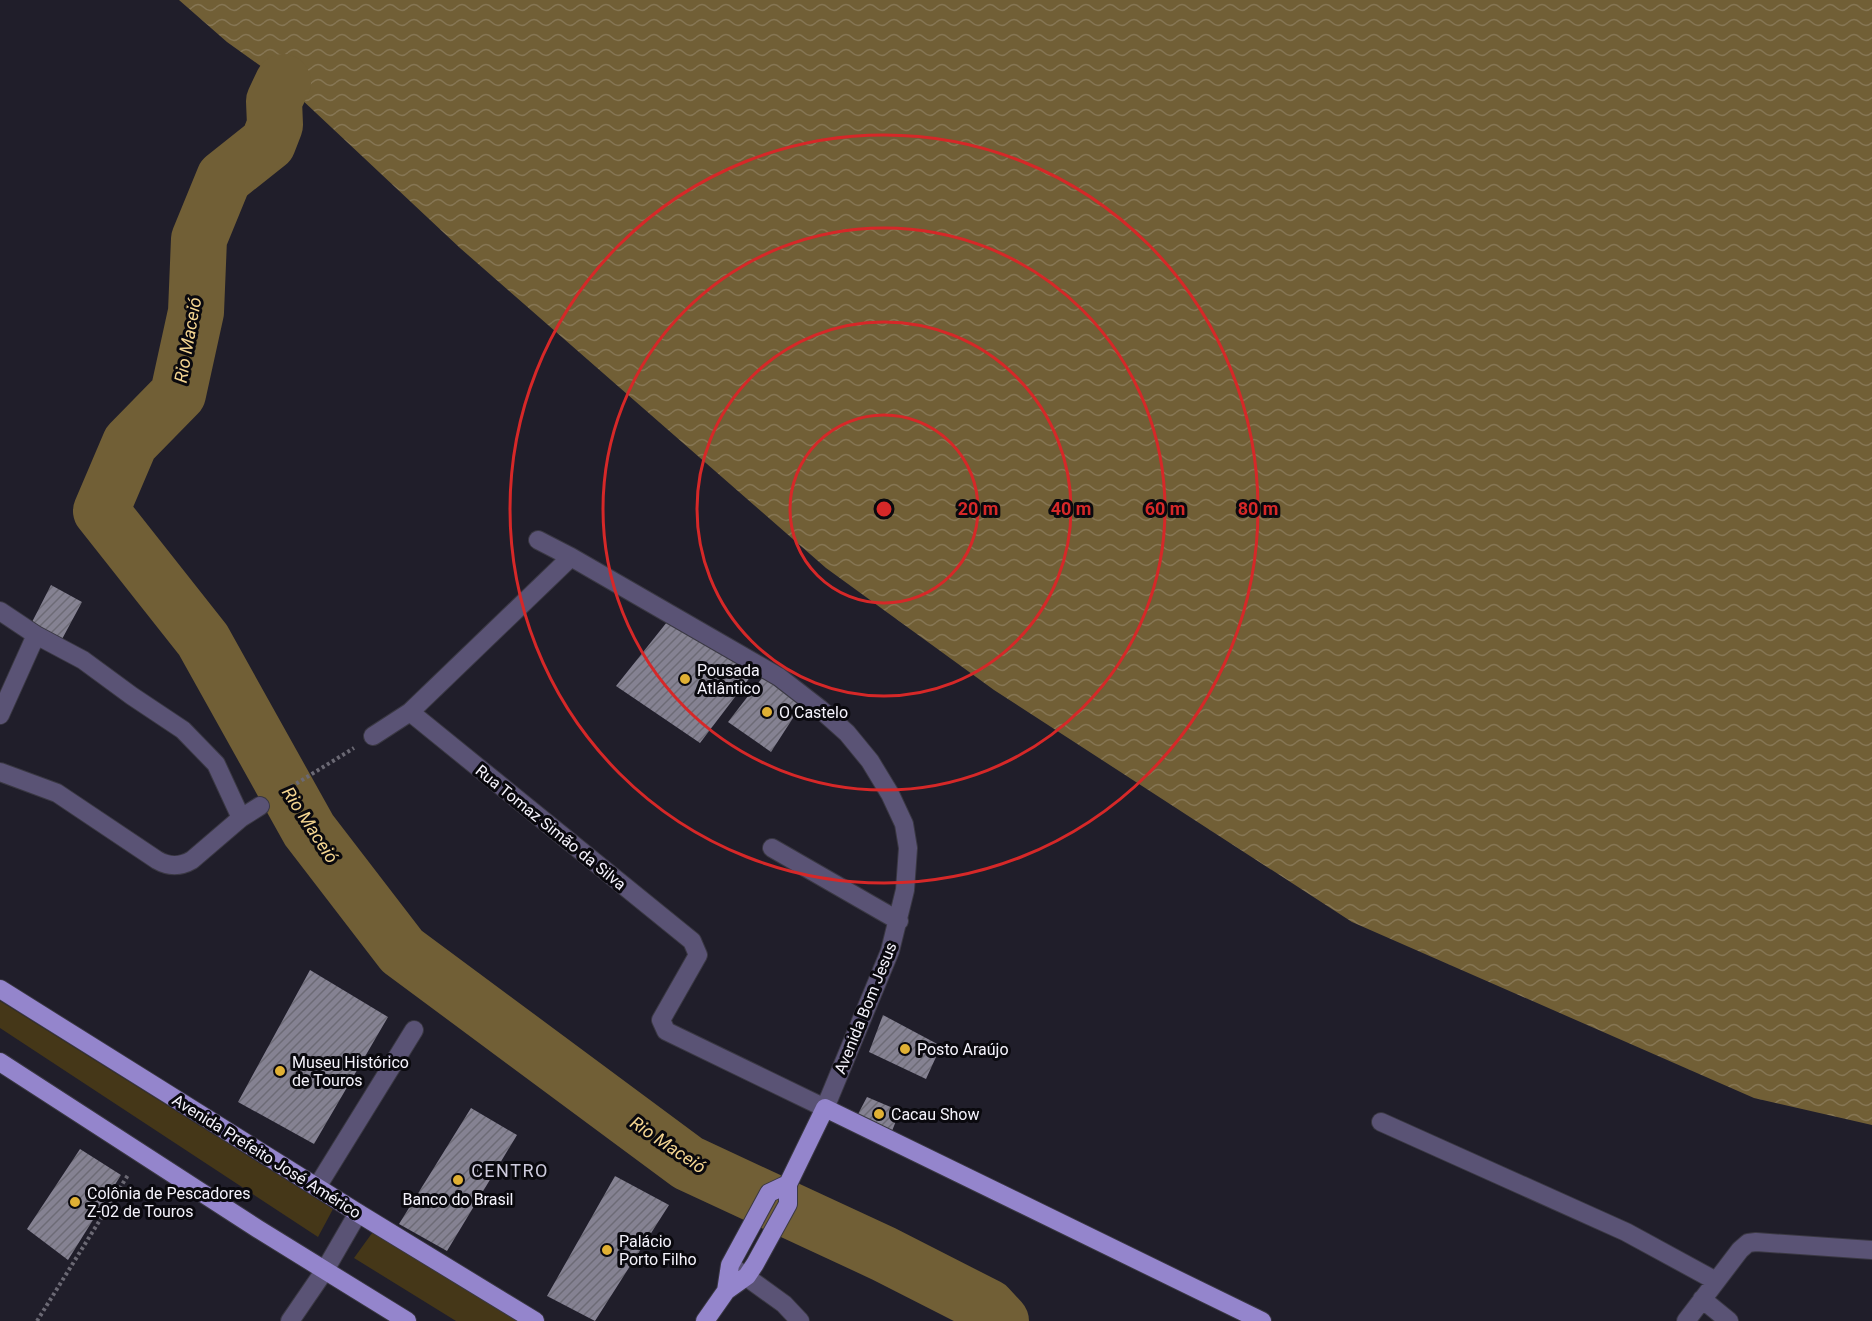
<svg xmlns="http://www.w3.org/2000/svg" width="1872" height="1321" font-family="Roboto,sans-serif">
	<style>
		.green { fill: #453718 }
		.water { fill: url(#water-waves) }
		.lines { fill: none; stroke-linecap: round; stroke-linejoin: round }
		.river { stroke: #715f36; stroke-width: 56 }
		.building { fill: url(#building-hatch) }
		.minor-casing { stroke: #3a3843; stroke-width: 20 }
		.major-casing { stroke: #3a3843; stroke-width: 20 }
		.path { stroke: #6b6974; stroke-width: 4; stroke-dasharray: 3 3; stroke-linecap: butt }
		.minor { stroke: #5a5375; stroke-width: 18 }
		.major { stroke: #9485cc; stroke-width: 18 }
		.ring { fill: none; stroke: #d62828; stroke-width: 3 }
		.poi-dot { fill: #e0b034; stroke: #0a090e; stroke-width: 2 }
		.labels { text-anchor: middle; stroke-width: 6; stroke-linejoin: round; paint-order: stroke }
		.poi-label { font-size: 16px; fill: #f5f3fc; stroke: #0a090e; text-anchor: start }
		.street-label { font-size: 16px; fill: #f5f3fc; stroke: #0a090e }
		.water-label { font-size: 18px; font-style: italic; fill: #f4d591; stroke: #0a090e }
		.neighbourhood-label { font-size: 18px; letter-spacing: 1.5px; fill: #cecbdd; stroke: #0a090e }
		.centre { fill: #d62828; stroke: #0a090e; stroke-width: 3 }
		.ring-label { font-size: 18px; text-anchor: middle; font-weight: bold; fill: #d62828; stroke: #0a090e; stroke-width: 6; stroke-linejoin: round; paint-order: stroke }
	</style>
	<defs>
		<pattern id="water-waves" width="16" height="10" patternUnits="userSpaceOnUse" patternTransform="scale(1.5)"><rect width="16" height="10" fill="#715f36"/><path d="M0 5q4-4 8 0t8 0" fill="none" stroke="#867654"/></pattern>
		<pattern id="building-hatch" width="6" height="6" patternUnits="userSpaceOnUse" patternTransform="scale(1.5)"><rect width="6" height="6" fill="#858292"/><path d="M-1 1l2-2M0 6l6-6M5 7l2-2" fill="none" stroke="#6d6b76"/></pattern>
	</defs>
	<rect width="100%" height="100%" fill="#201e2a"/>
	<path class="green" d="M 0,1001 L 333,1209 L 318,1237 L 0,1028 Z
		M 375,1229 L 523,1321 L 456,1321 L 354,1258 Z"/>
	<path class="water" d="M 179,0 L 1872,0 L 1872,1125 L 1754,1098 L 1352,922 L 994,690 L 826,568 L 460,248 L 283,82 L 227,42 Z"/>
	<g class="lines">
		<path class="river" d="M 283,82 L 274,101 L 275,125 L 268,143 L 224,178 L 199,239 L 196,312 L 178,394 L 130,443 L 101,511 L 203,640 L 309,830 L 402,951 L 688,1163 L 884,1254 L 988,1307 L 1001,1321"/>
	</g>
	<path class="building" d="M 51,585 L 82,602 L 61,641 L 31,624 Z
		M 671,617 L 754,672 L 700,743 L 616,686 Z
		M 762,678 L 804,701 L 771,752 L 728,722 Z
		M 310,970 L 388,1017 L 314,1144 L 238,1102 Z
		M 883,1015 L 941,1046 L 926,1079 L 869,1052 Z
		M 867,1097 L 900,1111 L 892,1131 L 857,1116 Z
		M 471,1108 L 517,1135 L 447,1251 L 399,1224 Z
		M 80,1149 L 121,1175 L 68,1260 L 27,1229 Z
		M 615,1176 L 669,1205 L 595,1321 L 547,1296 Z"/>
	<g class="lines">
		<g class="minor-casing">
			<path id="minor" d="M 0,611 L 36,635 L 83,660 L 132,696 L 183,730 L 216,764 L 241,818
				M 410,712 L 692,941 L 698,955 L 661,1020 L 666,1031 L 825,1108 L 890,951 L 905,890 L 908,848 L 904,824 L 890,794 L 870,761 L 847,733 L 819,708 L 779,677 L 571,557 L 538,540
				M 0,715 L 36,635
				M 373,736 L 410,712 L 571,557
				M 0,772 L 57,793 L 157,860 C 169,867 180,867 192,860 L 241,818 L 260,806
				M 772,848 L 899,921
				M 1381,1122 L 1626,1232 L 1716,1281
				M 317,1187 L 414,1030
				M 734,1268 L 784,1304 L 800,1321
				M 1702,1299 L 1729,1321
				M 290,1321 L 325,1270 L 358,1213
				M 1686,1321 L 1740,1250 L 1748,1243 L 1756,1242 L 1872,1250"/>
		</g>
		<g class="major-casing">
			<path id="major" d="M 0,989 L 358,1213 L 535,1321
				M 0,1062 L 258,1229 L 407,1321
				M 726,1291 L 730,1265 L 769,1193 L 788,1184
				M 705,1321 L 726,1291 L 747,1276 L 755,1264 L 788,1204 L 788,1184 L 825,1108 L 1262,1321"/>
		</g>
		<path class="path" d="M 281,793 L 354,748
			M 37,1321 L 128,1175"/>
		<use href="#minor" class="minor"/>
		<use href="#major" class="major"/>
	</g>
	<g class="ring">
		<circle cx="884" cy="509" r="94"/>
		<circle cx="884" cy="509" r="187"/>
		<circle cx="884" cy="509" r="281"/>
		<circle cx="884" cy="509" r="374"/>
	</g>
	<g class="poi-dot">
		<circle cx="685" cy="679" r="6"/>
		<circle cx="767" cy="712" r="6"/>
		<circle cx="905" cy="1049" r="6"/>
		<circle cx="280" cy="1071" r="6"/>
		<circle cx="879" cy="1114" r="6"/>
		<circle cx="458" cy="1180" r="6"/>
		<circle cx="75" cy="1202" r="6"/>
		<circle cx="607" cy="1250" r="6"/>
	</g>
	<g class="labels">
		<g class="poi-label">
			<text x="697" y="676">Pousada<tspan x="697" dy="18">Atlântico</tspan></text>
			<text x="779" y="718">O Castelo</text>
			<text x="917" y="1055">Posto Araújo</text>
			<text x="292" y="1068">Museu Histórico<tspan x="292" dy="18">de Touros</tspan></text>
			<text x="891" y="1120">Cacau Show</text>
			<text x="87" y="1199">Colônia de Pescadores<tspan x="87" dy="18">Z-02 de Touros</tspan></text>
			<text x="458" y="1205" text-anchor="middle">Banco do Brasil</text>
			<text x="619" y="1247">Palácio<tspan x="619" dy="18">Porto Filho</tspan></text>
		</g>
		<g class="street-label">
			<text transform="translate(551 827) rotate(39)" y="6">Rua Tomaz Simão da Silva</text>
			<text transform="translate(865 1008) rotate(-68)" y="6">Avenida Bom Jesus</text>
			<text transform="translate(267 1156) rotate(32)" y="6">Avenida Prefeito José Américo</text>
		</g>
		<g class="water-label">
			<text transform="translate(188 340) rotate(-80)" y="6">Rio Maceió</text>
			<text transform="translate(310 825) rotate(57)" y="6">Rio Maceió</text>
			<text transform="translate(668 1145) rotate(34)" y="6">Rio Maceió</text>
		</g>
		<g class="neighbourhood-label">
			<text x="510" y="1177">CENTRO</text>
		</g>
	</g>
	<circle cx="884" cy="509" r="9" class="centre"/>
	<g class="ring-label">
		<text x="978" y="515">20 m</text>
		<text x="1071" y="515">40 m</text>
		<text x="1165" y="515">60 m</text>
		<text x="1258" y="515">80 m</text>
	</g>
</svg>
